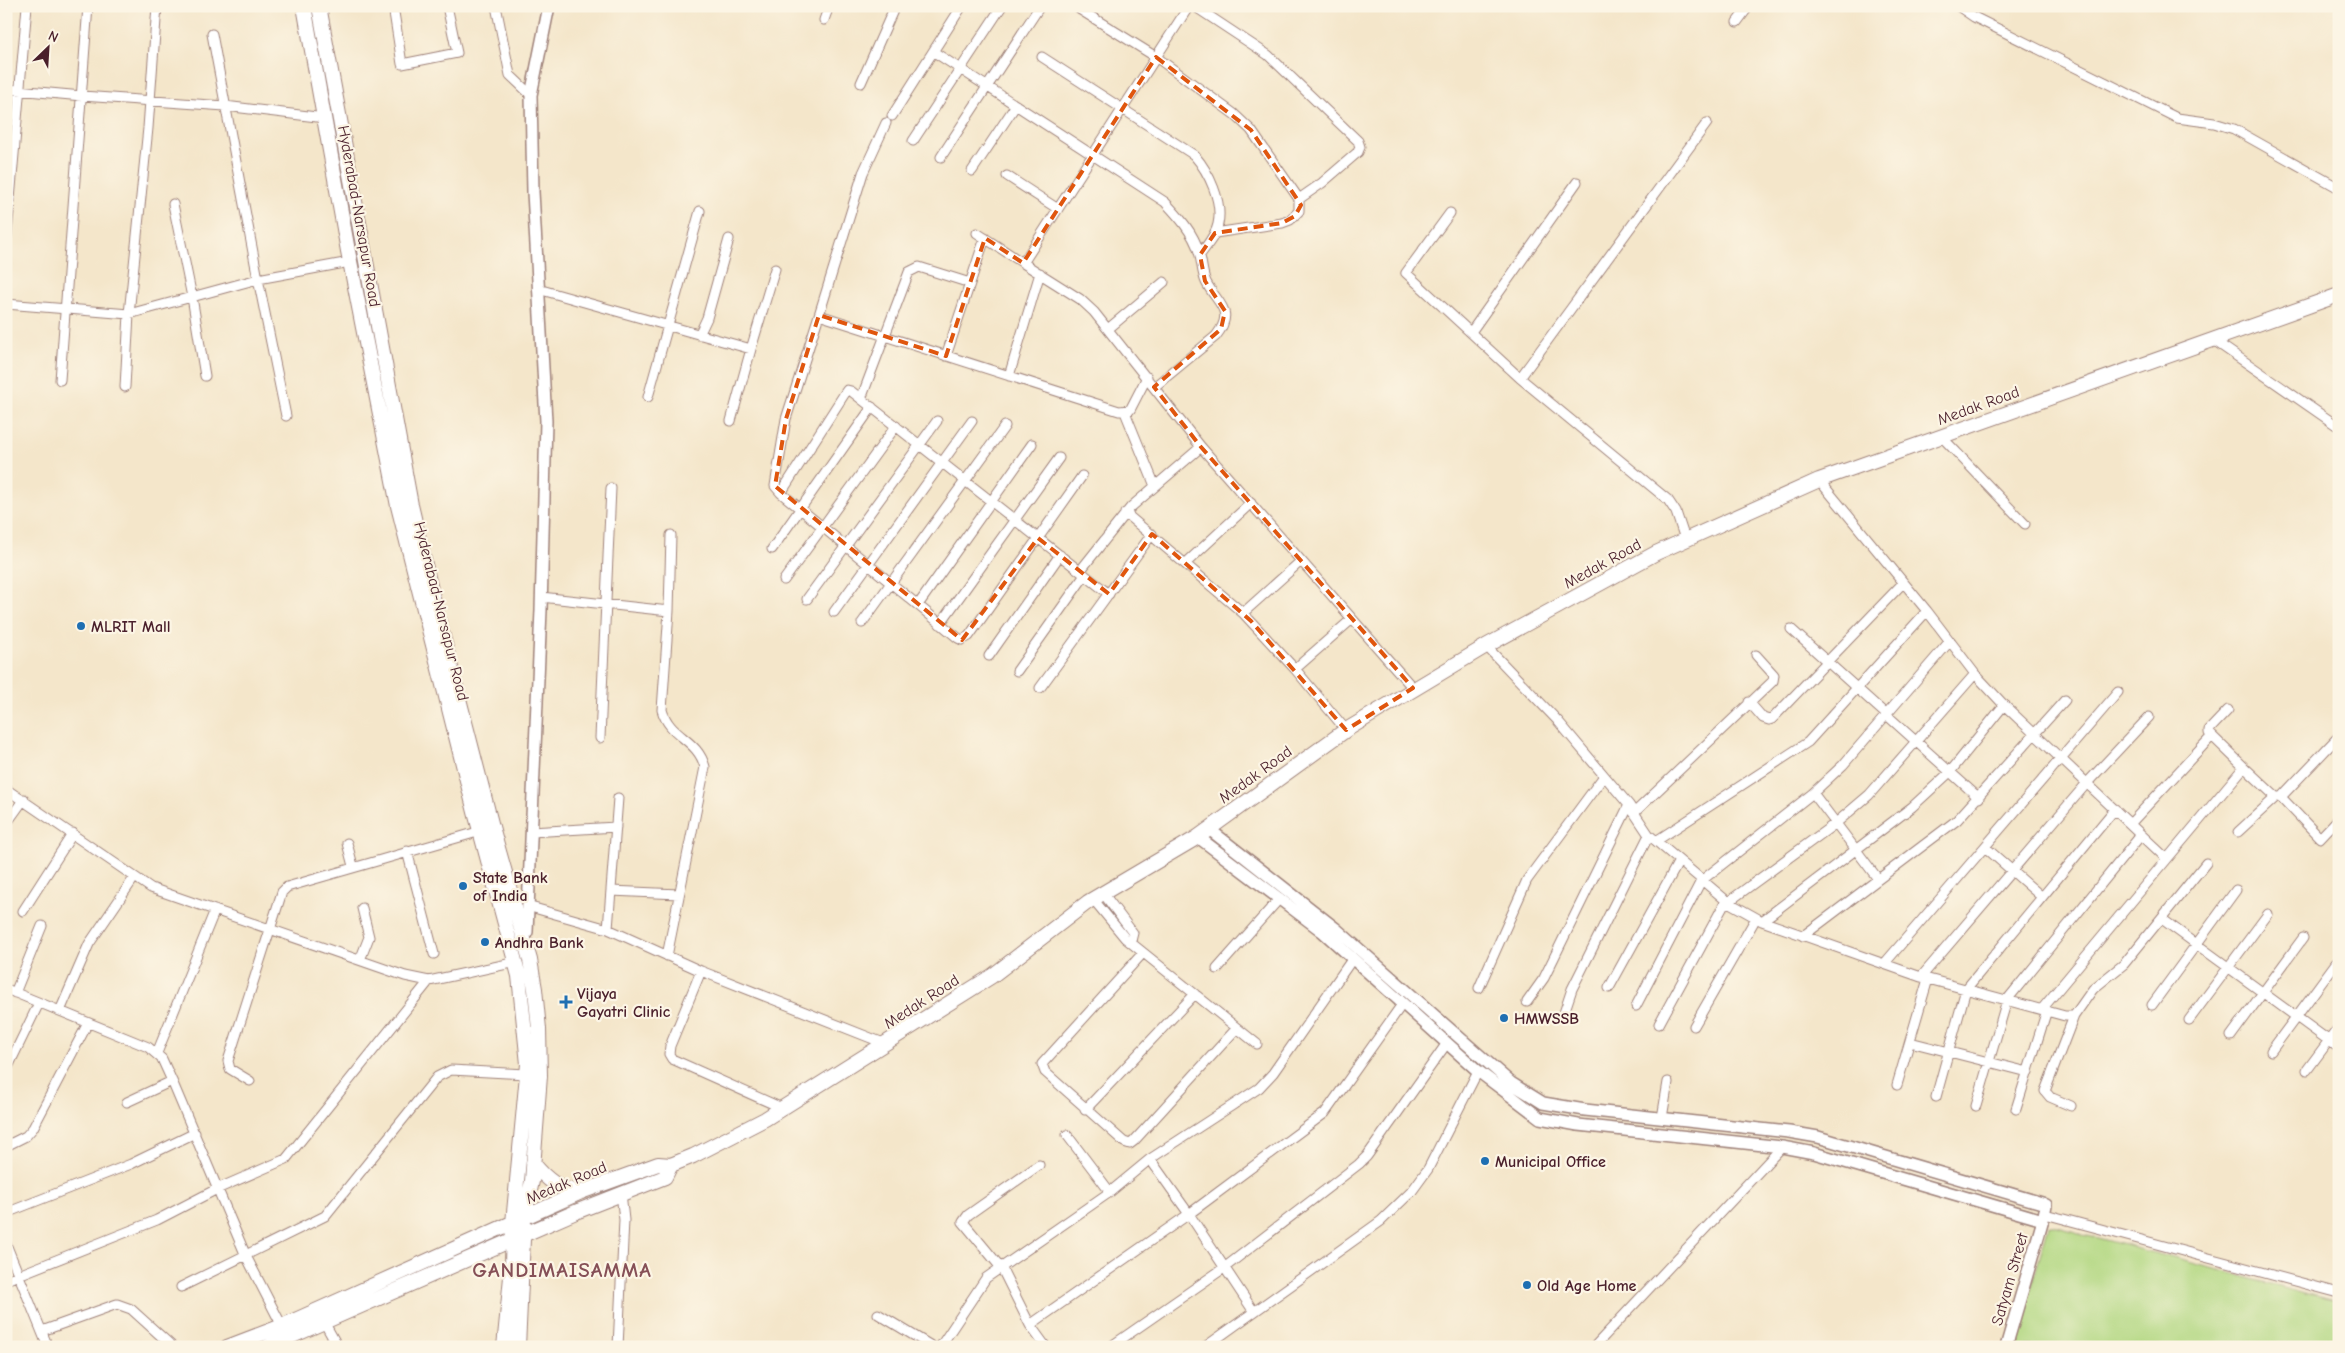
<svg xmlns="http://www.w3.org/2000/svg" width="2345" height="1353" font-family="'Comic Neue',sans-serif">
	<style>
		.green { fill: #b1d780; stroke: #7e7b56 }
		.lines { fill: none; stroke-linecap: round; stroke-linejoin: round }
		.minor-casing { stroke: #9f827a; stroke-width: 11 }
		.tertiary-casing { stroke: #9f827a; stroke-width: 14 }
		.primary-casing { stroke: #9f827a; stroke-width: 16 }
		.minor { stroke: #fff; stroke-width: 9 }
		.tertiary { stroke: #fff; stroke-width: 11 }
		.primary { stroke: #fff; stroke-width: 14 }
		.marked { fill: none; stroke: #e0560e; stroke-width: 4; stroke-dasharray: 10 6; stroke-linejoin: round }
		.poi-dot { fill: #1f6fb2; stroke: #fcf5e5; stroke-width: 2 }
		.labels { text-anchor: middle; stroke-width: 4.5; stroke-linejoin: round; paint-order: stroke }
		.street-label { font-size: 16px; fill: #4a1f2b; stroke: #fcf5e5 }
		.poi-label { font-size: 16px; font-weight: bold; fill: #4a1f2b; stroke: #fcf5e5; text-anchor: start }
		.district-label { font-size: 21px; font-weight: bold; letter-spacing: 1px; fill: #865057; stroke: #fcf5e5 }
	</style>
	<rect width="100%" height="100%" fill="#fcf5e5"/>
	<filter id="ink" filterUnits="userSpaceOnUse"><feTurbulence type="fractalNoise" baseFrequency=".02" numOctaves="2"/><feDisplacementMap in="SourceGraphic" scale="10" xChannelSelector="R" yChannelSelector="G"/><feConvolveMatrix kernelMatrix="1 2 1 2 8 2 1 2 1" color-interpolation-filters="sRGB"/></filter>
	<filter id="wash" filterUnits="userSpaceOnUse"><feTurbulence type="fractalNoise" baseFrequency=".0096" numOctaves="4" result="noise"/><feDisplacementMap in="SourceGraphic" scale="20" xChannelSelector="R" yChannelSelector="G"/><feGaussianBlur stdDeviation="1.12" result="paint"/><feColorMatrix in="noise" values="0 0 0 0 0 0 0 0 0 0 0 0 0 0 0 0 0 1.4 0 .05"/><feComposite in="paint" operator="in"/></filter>
	<g filter="url(#wash)">
		<rect width="100%" height="100%" fill="#f4e6ca"/>
		<path class="green" d="M 2049,1225 L 2339,1302 L 2339,1347 L 2014,1347 Z"/>
	</g>
	<g filter="url(#ink)">
		<g class="lines">
			<g class="minor-casing">
				<path id="minor" d="M 393,6 L 402,64 L 457,53 L 447,6
					M 496,6 L 510,75 L 531,95
					M 1081,6 L 1079,9 L 1156,57 L 1234,114 L 1251,130 L 1299,199 L 1299,211 L 1290,220 L 1282,223 L 1215,233
					M 1189,6 L 1023,263 L 1080,299 L 1094,312 L 1201,447 L 1413,688
					M 1194,6 L 1268,55 L 1358,141 L 1360,147 L 1358,152 L 1322,183 L 1299,199
					M 1958,6 L 1974,17 L 2177,118 L 2214,123 L 2234,129 L 2339,188
					M 824,20 L 829,6
					M 1737,22 L 1749,6
					M 212,34 L 258,279 L 286,416
					M 934,52 L 1165,202 C 1179,217 1193,232 1199,252 C 1202,262 1202,273 1206,282 C 1217,304 1236,310 1216,336 L 1154,387
					M 1042,57 L 1194,155 C 1209,172 1223,202 1218,224 C 1216,235 1207,245 1200,255
					M 861,83 L 895,6
					M 6,89 L 82,96 L 225,106 L 325,118
					M 892,116 L 962,6
					M 913,141 L 1002,6
					M 941,157 L 1040,6
					M 972,171 L 1016,105
					M 1007,176 L 1058,209
					M 173,204 L 192,297 L 205,376
					M 1450,213 L 1406,273 L 1520,378
					M 977,233 L 1023,263
					M 6,245 L 27,6
					M 538,289 L 751,349 L 775,269
					M 6,304 L 129,314 L 258,279 L 350,262
					M 819,315 L 863,173 L 886,123
					M 1108,329 L 1164,282
					M 1471,332 L 1577,182
					M 699,335 L 707,318 L 729,239
					M 2212,339 L 2339,427
					M 946,356 L 985,238
					M 1009,376 L 1040,273
					M 60,380 L 88,6
					M 125,387 L 129,314 L 148,128 L 157,6
					M 648,397 L 700,211
					M 861,399 L 909,272 L 919,267 L 970,283
					M 1125,412 L 1155,486
					M 731,421 L 751,349
					M 1941,436 L 2025,524
					M 1082,476 L 969,636 L 962,640 L 958,638 L 781,493 L 775,486 L 786,419 L 819,315 L 1119,411 L 1130,410 L 1147,377
					M 1819,480 L 1927,611 L 1975,674 L 2004,705 L 2167,859 L 2244,767 L 2276,797 L 2281,797 L 2339,736
					M 781,493 L 845,393 L 847,390 L 851,391 L 1109,594
					M 1125,513 L 1243,613 L 1295,669 L 1346,730
					M 1685,539 L 1676,512 L 1668,500 L 1520,378 L 1707,123
					M 772,549 L 872,407
					M 1186,563 L 1251,503
					M 1080,571 L 1131,507 L 1201,447
					M 784,580 L 896,426
					M 541,597 L 669,611
					M 807,599 L 937,421
					M 918,605 L 1032,444
					M 834,612 L 972,421
					M 1243,613 L 1301,561
					M 862,623 L 1005,426
					M 940,624 L 1059,458
					M 1791,629 L 1979,798
					M 1486,646 L 1558,721 L 1629,805 L 1649,835 L 1728,902 L 1762,921 L 1884,964 L 1921,977 L 2065,1016 L 2074,1016 L 2093,989 L 2124,964 L 2206,863
					M 989,656 L 1060,555
					M 1295,669 L 1352,619
					M 1017,671 L 1085,575
					M 1040,688 L 1152,534
					M 1749,702 L 1763,718 L 1769,720 L 1772,719 L 1903,583
					M 2228,710 L 2209,730 L 2209,733 L 2244,767
					M 600,738 L 611,488
					M 6,789 L 151,888 L 405,976 L 429,981 L 517,962
					M 1813,793 L 1878,879
					M 2281,797 L 2320,838 L 2339,818
					M 1634,813 L 1773,681 L 1774,675 L 1756,655
					M 6,824 L 24,799
					M 2130,824 L 2212,736
					M 531,832 L 616,827
					M 2238,832 L 2276,797
					M 1656,841 L 1808,742 L 1927,611
					M 347,843 L 353,866
					M 1985,847 L 2042,897
					M 407,851 L 434,954
					M 611,891 L 679,894
					M 1103,893 L 1133,933 L 1131,941
					M 1093,899 L 1125,938 L 1257,1044
					M 1728,902 L 1836,823 L 1869,795 L 1975,674
					M 527,906 L 608,929 L 701,971 L 886,1044
					M 23,911 L 73,833
					M 2162,919 L 2339,1048
					M 1762,921 L 1912,807 L 1950,772 L 2004,705
					M 608,929 L 618,798
					M 1803,936 L 1957,820 L 2065,700
					M 1143,953 L 1042,1064 L 1045,1072 L 1124,1142 L 1130,1144 L 1134,1141 L 1237,1028
					M 667,956 L 705,767 C 697,738 670,738 662,710 L 669,611 L 671,535
					M 360,960 L 369,937 L 362,908
					M 1884,964 L 2118,692
					M 1217,969 L 1280,898
					M 701,971 L 670,1046 L 669,1054 L 672,1059 L 782,1108
					M 1921,977 L 2087,783 L 2149,717
					M 1479,988 L 1527,880 L 1604,776
					M 1609,988 L 1679,861
					M 6,989 L 148,1047 L 162,1059 L 172,1081 L 246,1256 L 282,1326
					M 15,993 L 42,926
					M 1527,1002 L 1544,978 L 1629,805
					M 2152,1005 L 2236,890
					M 1636,1006 L 1701,881 L 1813,793 L 1843,765 L 1950,641
					M 2042,1009 L 2167,859
					M 60,1011 L 89,944 L 134,878
					M 1564,1013 L 1572,989 L 1649,835
					M 2189,1020 L 2268,914
					M 1659,1024 L 1726,901
					M 1694,1026 L 1756,918
					M 2231,1036 L 2303,938
					M 1910,1042 L 2028,1072
					M 2271,1051 L 2336,963
					M 157,1053 L 215,910
					M 2307,1070 L 2339,1027
					M 6,1071 L 39,1003
					M 250,1081 L 230,1069 L 228,1061 L 282,892 L 287,887 L 481,831
					M 1897,1085 L 1928,979
					M 1936,1097 L 1966,989 L 2115,809
					M 127,1102 L 172,1081
					M 1976,1106 L 2007,1000 L 2141,835
					M 2071,1106 L 2050,1097 L 2045,1091 L 2074,1016
					M 2016,1109 L 2047,1010
					M 1085,1110 L 1195,994
					M 1662,1118 L 1668,1082
					M 1067,1135 L 1110,1192
					M 6,1146 L 26,1136 L 33,1128 L 88,1023
					M 1150,1159 L 1189,1214 L 1254,1312
					M 1039,1165 L 968,1215 L 963,1222 L 1002,1269 L 1030,1325 L 1046,1347
					M 6,1213 L 131,1164 L 195,1133
					M 2045,1214 L 2339,1293
					M 6,1244 L 48,1347
					M 6,1280 L 157,1220 L 217,1189 L 286,1159 L 429,981
					M 181,1287 L 325,1216 L 437,1077 L 451,1070 L 527,1074
					M 878,1314 L 933,1347
					M 324,1322 L 338,1347
					M 1030,1325 L 1189,1214 L 1325,1113 L 1403,1003
					M 42,1331 L 117,1304 L 131,1309 L 173,1347
					M 618,1347 L 624,1220 L 621,1193
					M 940,1347 L 986,1278 L 1110,1192 L 1150,1159 L 1259,1088 L 1273,1073 L 1353,958
					M 1110,1347 L 1224,1268 L 1359,1164 L 1367,1156 L 1447,1043
					M 1205,1347 L 1381,1221 L 1412,1191 L 1428,1169 L 1478,1071
					M 1594,1347 L 1782,1147"/>
			</g>
			<g class="tertiary-casing">
				<path id="tertiary" d="M 1198,837 L 1322,931 L 1478,1071 L 1540,1118 L 1578,1125 L 1782,1147 L 1814,1153 L 2043,1220 L 2046,1205 L 2042,1203 L 1818,1137 L 1789,1132 L 1585,1110 L 1543,1103 L 1511,1083 L 1335,928 L 1209,829
					M 523,938 L 527,932 L 541,610 L 546,421 L 533,192 L 531,95 L 549,6
					M 2006,1347 L 2043,1220"/>
			</g>
			<g class="primary-casing">
				<path id="primary" d="M 304,6 L 348,251 L 398,506 L 475,812 L 519,976 L 528,1064 L 513,1223 L 512,1267 L 504,1347
					M 319,6 L 411,505 L 431,590 L 492,827 L 530,960 L 535,989 L 539,1029 L 540,1076 L 532,1181 L 524,1218 L 518,1347
					M 533,1163 C 547,1180 559,1190 581,1192
					M 227,1347 L 282,1326 L 581,1192 L 658,1164 L 671,1165 L 693,1156 L 765,1119 L 992,976 L 1088,902 L 1198,837 L 1346,730 L 1486,646 L 1656,553 L 1819,480 L 2339,295
					M 267,1347 L 578,1211 L 665,1177 L 671,1165"/>
			</g>
			<use href="#minor" class="minor"/>
			<use href="#tertiary" class="tertiary"/>
			<use href="#primary" class="primary"/>
		</g>
	</g>
	<path class="marked" d="M 1156,57 L 1251,130 L 1301,205 L 1295,216 L 1282,223 L 1215,233 L 1200,255 L 1205,281 L 1225,311 L 1221,329 L 1154,387 L 1201,447 L 1413,688 L 1346,730 L 1251,621 L 1152,534 L 1109,594 L 1038,538 L 962,640 L 775,486 L 786,419 L 819,315 L 946,356 L 985,238 L 1023,263 Z"/>
	<g class="poi-dot">
		<circle cx="81" cy="626" r="5"/>
		<circle cx="463" cy="886" r="5"/>
		<circle cx="485" cy="942" r="5"/>
		<path d="M563.5 994.5h5v5h5v5h-5v5h-5v-5h-5v-5h5z"/>
		<circle cx="1504" cy="1018" r="5"/>
		<circle cx="1485" cy="1161" r="5"/>
		<circle cx="1527" cy="1285" r="5"/>
	</g>
	<g class="labels">
		<g class="street-label">
			<text transform="translate(360 216) rotate(80)" y="6">Hyderabad-Narsapur Road</text>
			<text transform="translate(1978 405) rotate(-20)" y="6">Medak Road</text>
			<text transform="translate(1602 563) rotate(-29)" y="6">Medak Road</text>
			<text transform="translate(442 611) rotate(76)" y="6">Hyderabad-Narsapur Road</text>
			<text transform="translate(1255 774) rotate(-36)" y="6">Medak Road</text>
			<text transform="translate(921 1001) rotate(-33)" y="6">Medak Road</text>
			<text transform="translate(566 1182) rotate(-23)" y="6">Medak Road</text>
			<text transform="translate(2009 1279) rotate(-74)" y="6">Satyam Street</text>
		</g>
		<g class="poi-label">
			<text x="91" y="632">MLRIT Mall</text>
			<text x="473" y="883">State Bank<tspan x="473" dy="18">of India</tspan></text>
			<text x="495" y="948">Andhra Bank</text>
			<text x="577" y="999">Vijaya<tspan x="577" dy="18">Gayatri Clinic</tspan></text>
			<text x="1514" y="1024">HMWSSB</text>
			<text x="1495" y="1167">Municipal Office</text>
			<text x="1537" y="1291">Old Age Home</text>
		</g>
		<g class="district-label">
			<text x="562" y="1277">GANDIMAISAMMA</text>
		</g>
	</g>
	<rect width="2345" height="1353" fill="none" stroke="#fcf5e5" stroke-width="25"/>
	<g transform="translate(48 48) rotate(25)" stroke="#fcf5e5" stroke-width="4" paint-order="stroke">
	<path d="M0-4L9 19L0 12L-9 19Z" fill="#4a1f2b"/>
	<text y="-8" font-size="14" font-weight="bold" text-anchor="middle" fill="#4a1f2b">N</text>
	</g>
</svg>
